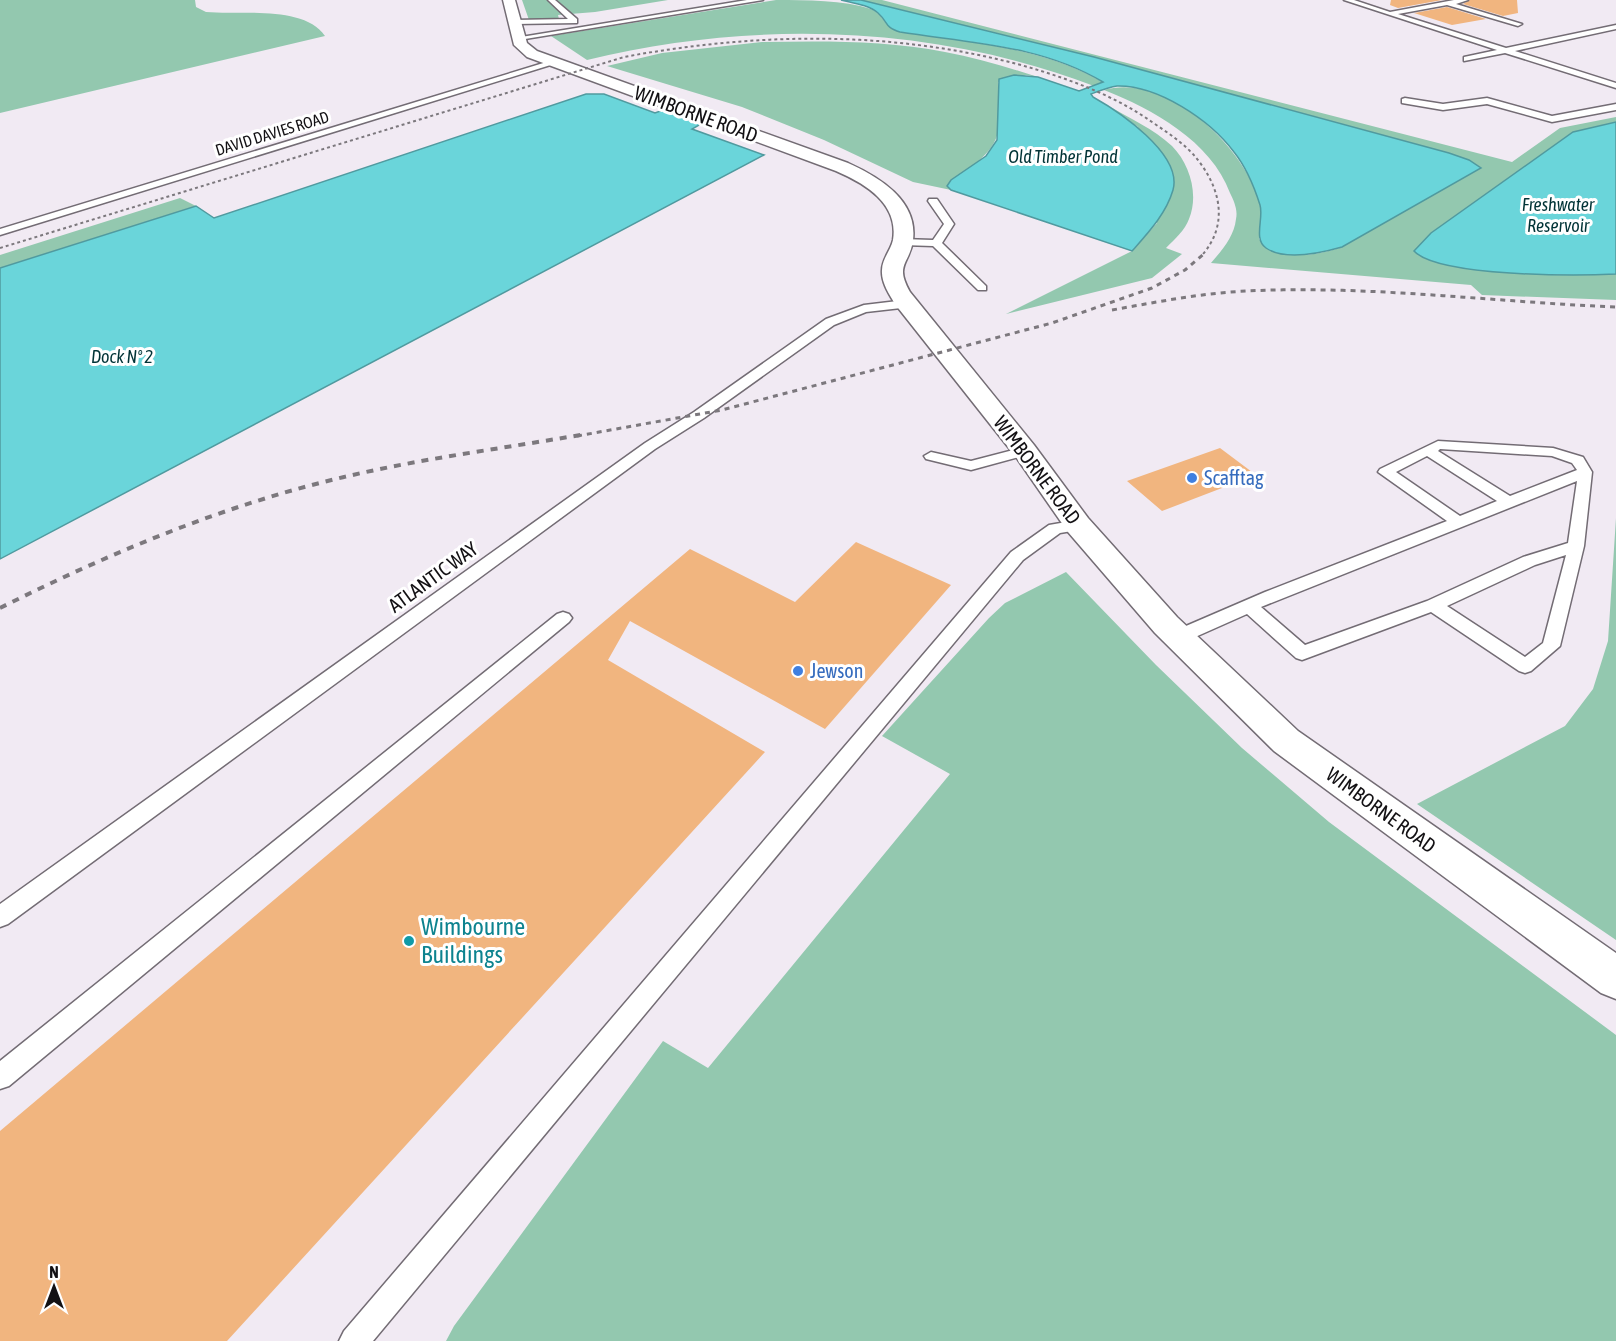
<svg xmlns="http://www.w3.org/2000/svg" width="1616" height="1341" font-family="'Asap Condensed',sans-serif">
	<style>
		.green { fill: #93c8af }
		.water { fill: #6ad5da; stroke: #509a9f; stroke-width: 1.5 }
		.building { fill: #f1b57f }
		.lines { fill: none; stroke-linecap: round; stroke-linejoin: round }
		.lane-casing { stroke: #736c74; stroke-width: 3 }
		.street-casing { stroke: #736c74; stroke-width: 3 }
		.lane { fill: #fff; fill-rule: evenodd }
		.street { fill: #fff; fill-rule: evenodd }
		.rail-far2 { stroke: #7c787d; stroke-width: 2; stroke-dasharray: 3 3; stroke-linecap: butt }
		.rail-far1 { stroke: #7c787d; stroke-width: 3; stroke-dasharray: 5 5; stroke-linecap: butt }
		.rail { stroke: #7c787d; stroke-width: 4; stroke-dasharray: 7 7; stroke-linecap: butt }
		.shop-dot { fill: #3f7fe0; stroke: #fff; stroke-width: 2 }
		.culture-dot { fill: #0f9aa8; stroke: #fff; stroke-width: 2 }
		.labels { text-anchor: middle; stroke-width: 6; stroke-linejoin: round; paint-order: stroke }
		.far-street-label { font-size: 16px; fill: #131114; stroke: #fff }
		.far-water-label { font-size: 18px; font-style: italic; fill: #003336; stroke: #fff }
		.street-label { font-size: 20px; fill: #131114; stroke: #fff }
		.shop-label { font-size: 20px; fill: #366cbe; stroke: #fff; text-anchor: start }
		.near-culture-label { font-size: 24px; fill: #0d838f; stroke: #fff; text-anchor: start }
	</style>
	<rect width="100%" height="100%" fill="#f1eaf3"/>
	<path class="green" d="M 0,0 L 195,0 L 196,7 L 206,12 C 240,15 304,5 325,36 L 0,113 Z
		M 522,0 L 668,0 L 595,12 L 558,15 L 559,19 L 529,20 Z
		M 776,0 C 807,0 843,0 871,9 C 886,16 882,26 900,32 C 970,43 1041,46 1104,83 L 1094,86 C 935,25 753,19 587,60 L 551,36 Z
		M 861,0 L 882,0 L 1512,162 L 1560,128 L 1616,117 L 1616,122 L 1573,132 L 1431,233 L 1473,269 L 1556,275 L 1616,274 L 1616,300 L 1482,295 L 1471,285 L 1211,263 C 1222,250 1234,237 1236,219 C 1238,210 1234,201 1230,193 C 1211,141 1152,109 1104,90 C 1167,72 1247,148 1261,207 C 1263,217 1261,229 1259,239 C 1264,243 1269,249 1274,251 C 1295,259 1321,254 1342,247 L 1480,168 L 1449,153 L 1094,57 Z
		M 762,42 C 822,41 885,40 945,52 C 976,58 1007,67 1038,77 L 1026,75 L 998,82 C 1006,146 994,149 948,185 L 951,190 L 913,182 L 824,140 L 742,107 L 607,66 L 662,53 Z
		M 1109,106 C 1129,118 1154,129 1172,146 C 1190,164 1199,195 1189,219 C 1185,230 1175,239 1166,248 L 1182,254 L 1152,278 L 1006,314 L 1132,251 L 1157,223 L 1138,127 Z
		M 180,198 L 196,206 L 0,268 L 0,255 Z
		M 1616,518 L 1616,940 L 1417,804 L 1565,726 L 1593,689 L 1608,641 Z
		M 1066,572 L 1156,665 L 1242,748 L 1329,822 L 1616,1035 L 1616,1341 L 446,1341 L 454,1326 L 663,1041 L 708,1068 L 950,774 L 882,736 L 989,618 L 1005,603 Z"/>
	<path class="water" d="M 841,0 L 861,0 L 1094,57 L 1449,153 L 1469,160 L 1481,168 L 1342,247 C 1321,253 1285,261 1266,248 C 1253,239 1264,218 1260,205 C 1254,186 1246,167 1234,152 C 1210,120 1158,85 1117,86 C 1109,87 1099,91 1091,94 L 1093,97 C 1118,111 1183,154 1173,190 C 1166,214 1148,233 1132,251 L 951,190 L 947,186 L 951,180 L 986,156 L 997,140 L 999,79 L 1014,75 L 1038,77 L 1079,91 L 1103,82 C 1041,45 970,43 900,32 C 884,27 889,23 878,13 C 869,5 853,3 841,0 Z
		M 586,94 L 604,94 L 655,113 L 663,110 L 701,124 L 692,129 L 764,155 L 0,559 L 0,268 L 196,206 L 214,218 Z
		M 1616,122 L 1616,274 C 1579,276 1438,277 1414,251 L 1431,233 L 1573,132 Z"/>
	<path class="building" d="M 1391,0 L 1442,0 L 1398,8 L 1390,5 Z
		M 1470,0 L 1517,0 L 1518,13 L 1503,16 L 1463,4 Z
		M 1447,7 L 1486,19 L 1452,25 L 1414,13 Z
		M 1220,448 L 1256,475 L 1162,511 L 1127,481 Z
		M 856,542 L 951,585 L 825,729 L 630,621 L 608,660 L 765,752 L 227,1341 L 0,1341 L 0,1131 L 690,549 L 795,602 Z"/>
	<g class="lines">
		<g class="lane-casing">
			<path id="lane" d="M 548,0 L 555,0 L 577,19 L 577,23 L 515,24 L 511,22 L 515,20 L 568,19 Z
				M 747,0 L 763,0 L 519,40 L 515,38 Z
				M 1344,0 L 1354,0 L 1390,12 L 1454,0 L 1468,0 L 1456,4 L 1522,24 L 1518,26 L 1447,5 L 1398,14 L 1506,48 L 1616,25 L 1616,29 L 1515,51 L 1616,83 L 1616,88 L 1505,53 L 1464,61 L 1464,57 L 1497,50 Z
				M 550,61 L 557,63 L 0,235 L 0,229 Z
				M 1405,98 L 1443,104 L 1487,98 L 1552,116 L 1616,104 L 1616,110 L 1552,122 L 1487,104 L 1443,110 L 1402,103 L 1402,99 Z
				M 929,199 L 937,199 L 954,224 L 942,243 L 986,286 L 986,290 L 978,290 L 933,246 L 902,245 L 897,242 L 902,239 L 933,240 L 944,224 L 928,201 Z
				M 906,300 L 910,301 L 910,307 L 866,312 L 834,325 L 704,418 L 655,449 L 8,924 L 0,927 L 0,904 L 645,443 L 694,412 L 826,319 L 864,305 Z
				M 1438,441 L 1553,448 L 1583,457 L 1592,472 L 1584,546 L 1560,646 L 1531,671 L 1525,673 L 1519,671 L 1431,612 L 1302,660 L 1296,658 L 1247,614 L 1184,642 L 1178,643 L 1172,642 L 1169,637 L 1172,632 L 1265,592 L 1447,521 L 1378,472 L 1380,469 ZM 1440,449 L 1552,456 L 1572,463 L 1577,470 L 1510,496 L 1438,451 ZM 1427,456 L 1497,501 L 1460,516 L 1396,472 ZM 1577,481 L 1568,543 L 1523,557 L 1427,601 L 1305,645 L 1261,607 ZM 1566,555 L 1543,643 L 1525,657 L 1447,606 L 1535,565 Z
				M 1025,447 L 1030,448 L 1032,451 L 1030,454 L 971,470 L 926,459 L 924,456 L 931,452 L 971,461 Z
				M 1078,520 L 1086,525 L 1084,529 L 1060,533 L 1023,560 L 373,1341 L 339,1341 L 344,1331 L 1011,552 L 1049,525 Z
				M 563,612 L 569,614 L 572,618 L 569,622 L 9,1086 L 0,1089 L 0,1061 L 557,614 Z"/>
		</g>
		<g class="street-casing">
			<path id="street" d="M 503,0 L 515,0 L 527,43 L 537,51 L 848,163 C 879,177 918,200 913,240 C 910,264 894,264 910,292 L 1034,445 L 1088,518 L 1177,617 L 1298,731 L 1616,953 L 1616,999 L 1601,993 L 1274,751 L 1155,633 L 1068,532 L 1016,457 L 895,304 C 889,294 881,282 882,270 C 882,259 891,250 893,240 C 899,203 864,183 836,171 L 527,57 L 514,45 Z"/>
		</g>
		<use href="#lane" class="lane"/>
		<use href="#street" class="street"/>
		<path class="rail-far2" d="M 0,248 L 624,57 C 758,32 896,30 1028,67 C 1072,80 1115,96 1152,122 C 1171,135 1190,147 1203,167 C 1222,195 1226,227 1203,254"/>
		<path class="rail-far1" d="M 1112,310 C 1157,302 1202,293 1247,291 C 1370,285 1493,302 1616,307
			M 577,436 L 722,410 L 1052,323 L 1152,288 L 1185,270 L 1205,253"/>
		<path class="rail" d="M 0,608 C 110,553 224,505 344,477 C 424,458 506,448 586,434"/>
	</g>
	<g class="shop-dot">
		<circle cx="1192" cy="478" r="6"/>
		<circle cx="798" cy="671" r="6"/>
	</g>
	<circle class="culture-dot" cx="409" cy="941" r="6"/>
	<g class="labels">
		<g class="far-street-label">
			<text transform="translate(272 133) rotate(-17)" y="6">DAVID DAVIES ROAD</text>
		</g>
		<g class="far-water-label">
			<text x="1063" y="163">Old Timber Pond</text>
			<text x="1558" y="211">Freshwater<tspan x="1558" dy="21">Reservoir</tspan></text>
			<text x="122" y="363">Dock Nº 2</text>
		</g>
		<g class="street-label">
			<text transform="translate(696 114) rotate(20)" y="7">WIMBORNE ROAD</text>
			<text transform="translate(1037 470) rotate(53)" y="7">WIMBORNE ROAD</text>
			<text transform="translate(433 577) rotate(-36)" y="7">ATLANTIC WAY</text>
			<text transform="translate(1381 810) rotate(36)" y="7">WIMBORNE ROAD</text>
		</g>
		<g class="shop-label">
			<text x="1204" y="485">Scafftag</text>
			<text x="810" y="678">Jewson</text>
		</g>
		<g class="near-culture-label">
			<text x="421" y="935">Wimbourne<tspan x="421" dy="28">Buildings</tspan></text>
		</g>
	</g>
	<g transform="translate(54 1287)" stroke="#ffffff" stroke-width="4.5" paint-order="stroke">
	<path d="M0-4.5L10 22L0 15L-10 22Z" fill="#131114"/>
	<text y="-9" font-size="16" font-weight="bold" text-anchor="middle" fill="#131114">N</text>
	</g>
</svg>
